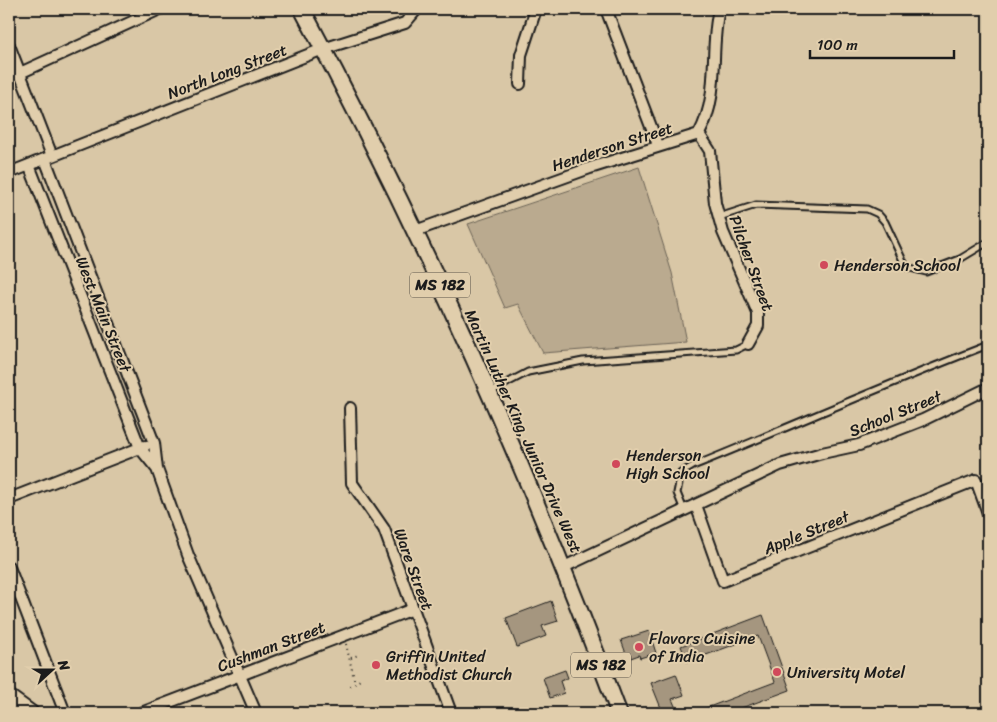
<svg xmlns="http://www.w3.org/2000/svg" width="997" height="722" font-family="Sriracha,sans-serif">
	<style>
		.green { fill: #baaa8f; stroke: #6b6356 }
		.building { fill: #a5967f; stroke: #1c1c1c }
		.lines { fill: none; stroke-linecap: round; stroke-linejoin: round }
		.lane-casing { stroke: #1c1c1c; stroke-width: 9 }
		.street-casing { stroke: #1c1c1c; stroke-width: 14 }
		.secondary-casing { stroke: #1c1c1c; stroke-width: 18 }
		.primary-casing { stroke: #1c1c1c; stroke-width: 19 }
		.path { stroke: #1c1c1c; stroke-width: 2; stroke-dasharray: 1 4; stroke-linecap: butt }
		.lane { stroke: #e1ceac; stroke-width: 5 }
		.street { stroke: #e1ceac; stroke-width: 10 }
		.secondary { stroke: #e1ceac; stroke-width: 14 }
		.primary { stroke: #e1ceac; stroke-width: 15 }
		.poi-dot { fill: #d1495b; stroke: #e1ceac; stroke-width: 2 }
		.labels { text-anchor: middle; stroke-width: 4; stroke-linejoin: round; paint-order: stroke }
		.shield { fill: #e1ceac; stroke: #575147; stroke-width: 1 }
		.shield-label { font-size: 15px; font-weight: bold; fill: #1c1c1c }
		.street-label { font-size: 16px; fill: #1c1c1c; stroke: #e1ceac }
		.poi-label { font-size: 16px; fill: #1c1c1c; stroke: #e1ceac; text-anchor: start }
	</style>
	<rect width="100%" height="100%" fill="#d9c7a6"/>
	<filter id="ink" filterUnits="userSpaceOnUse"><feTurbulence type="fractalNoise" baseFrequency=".02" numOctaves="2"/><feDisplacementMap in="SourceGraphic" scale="10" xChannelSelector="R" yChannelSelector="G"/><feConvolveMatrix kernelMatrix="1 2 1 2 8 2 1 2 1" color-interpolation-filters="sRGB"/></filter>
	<g filter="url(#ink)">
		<path class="green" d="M 639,167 L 672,273 L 686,342 L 543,353 L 518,304 L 505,308 L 468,224 Z"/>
		<path class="building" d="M 551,601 L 558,621 L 542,626 L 546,636 L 517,647 L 506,618 Z
			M 763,615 L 790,690 L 728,713 L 693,713 L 775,682 L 758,636 L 687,662 L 681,646 Z
			M 649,631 L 656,653 L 640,658 L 639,655 L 628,659 L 621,640 Z
			M 565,670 L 568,678 L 560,681 L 564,693 L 550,698 L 543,678 Z
			M 676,674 L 684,695 L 672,699 L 678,713 L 663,713 L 651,683 Z"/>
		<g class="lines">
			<g class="lane-casing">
				<path id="lane" d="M 719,217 L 756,205 L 867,209 L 878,214 L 885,222 L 906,267 L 926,272 L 960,259 L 988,242
					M 490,392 L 528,372 L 583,361 L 736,350 L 748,344
					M 684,510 L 677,493 L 681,473 L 693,466 C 792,426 889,383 988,345"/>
			</g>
			<g class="street-casing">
				<path id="street" d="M 606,9 L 658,145
					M 9,45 L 52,156
					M 9,78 L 160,9
					M 520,84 L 521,55 L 536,9
					M 699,134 L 710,151 L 715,203 L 723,232 L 758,313 L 758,326 L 748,344
					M 45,159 L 154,443 L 157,469 L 188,555 L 256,713
					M 29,165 L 140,448 L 157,469
					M 9,173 L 323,49 L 405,23 L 417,9
					M 415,231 L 590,168 L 699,134 C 721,93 709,52 719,9
					M 350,408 L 352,483 L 384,529 L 451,713
					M 9,499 L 145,446
					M 696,505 L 723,581 L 976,480 L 988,513
					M 9,567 L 65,713
					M 564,567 L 780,465 L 822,453 L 859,445 L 923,420 L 988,388
					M 141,713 L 413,609"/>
			</g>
			<g class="secondary-casing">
				<path id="secondary" d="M 9,697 L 31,713"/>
			</g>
			<g class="primary-casing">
				<path id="primary" d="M 302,9 C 424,236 529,472 619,713"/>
			</g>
			<path class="path" d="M 346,644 L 355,683
				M 351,658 L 358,655
				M 350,686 L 362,679"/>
			<use href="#lane" class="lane"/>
			<use href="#street" class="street"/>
			<use href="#secondary" class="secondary"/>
			<use href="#primary" class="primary"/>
		</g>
	</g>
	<g class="poi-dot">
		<circle cx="824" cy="265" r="5"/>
		<circle cx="616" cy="464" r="5"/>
		<circle cx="639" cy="647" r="5"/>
		<circle cx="376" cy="665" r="5"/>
		<circle cx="777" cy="672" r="5"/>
	</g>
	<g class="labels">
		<g class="shield">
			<rect x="410" y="272.5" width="60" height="25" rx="4"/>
			<rect x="571" y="652.5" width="60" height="25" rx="4"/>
		</g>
		<g class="shield-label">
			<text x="440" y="290">MS 182</text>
			<text x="601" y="670">MS 182</text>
		</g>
		<g class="street-label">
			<text transform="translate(227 71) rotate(-21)" y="6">North Long Street</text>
			<text transform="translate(612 146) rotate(-18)" y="6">Henderson Street</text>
			<text transform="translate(752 263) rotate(70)" y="6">Pilcher Street</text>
			<text transform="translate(104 314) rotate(68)" y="6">West Main Street</text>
			<text transform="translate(895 413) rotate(-22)" y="6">School Street</text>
			<text transform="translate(524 431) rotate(66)" y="6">Martin Luther King, Junior Drive West</text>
			<text transform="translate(806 532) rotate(-22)" y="6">Apple Street</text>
			<text transform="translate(414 569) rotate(70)" y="6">Ware Street</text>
			<text transform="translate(271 646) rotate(-21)" y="6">Cushman Street</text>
		</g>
		<g class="poi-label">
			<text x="834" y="271">Henderson School</text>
			<text x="626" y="461">Henderson<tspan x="626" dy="18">High School</tspan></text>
			<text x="649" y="644">Flavors Cuisine<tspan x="649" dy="18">of India</tspan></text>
			<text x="386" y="662">Griffin United<tspan x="386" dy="18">Methodist Church</tspan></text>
			<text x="787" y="678">University Motel</text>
		</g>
	</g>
	<rect width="997" height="722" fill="none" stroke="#e1ceac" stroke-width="30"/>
	<rect x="15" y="15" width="967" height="692" fill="none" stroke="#1c1c1c" stroke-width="2" filter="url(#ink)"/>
	<g transform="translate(52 670) rotate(69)" stroke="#e1ceac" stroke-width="4" paint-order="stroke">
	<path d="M0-4L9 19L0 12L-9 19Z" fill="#1c1c1c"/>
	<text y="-8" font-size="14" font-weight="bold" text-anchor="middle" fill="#1c1c1c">N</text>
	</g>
	<path d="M810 50v8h144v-8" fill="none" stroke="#1c1c1c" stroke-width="2.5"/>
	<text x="817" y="50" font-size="15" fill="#1c1c1c" stroke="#e1ceac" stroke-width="4" paint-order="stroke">100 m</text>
</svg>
